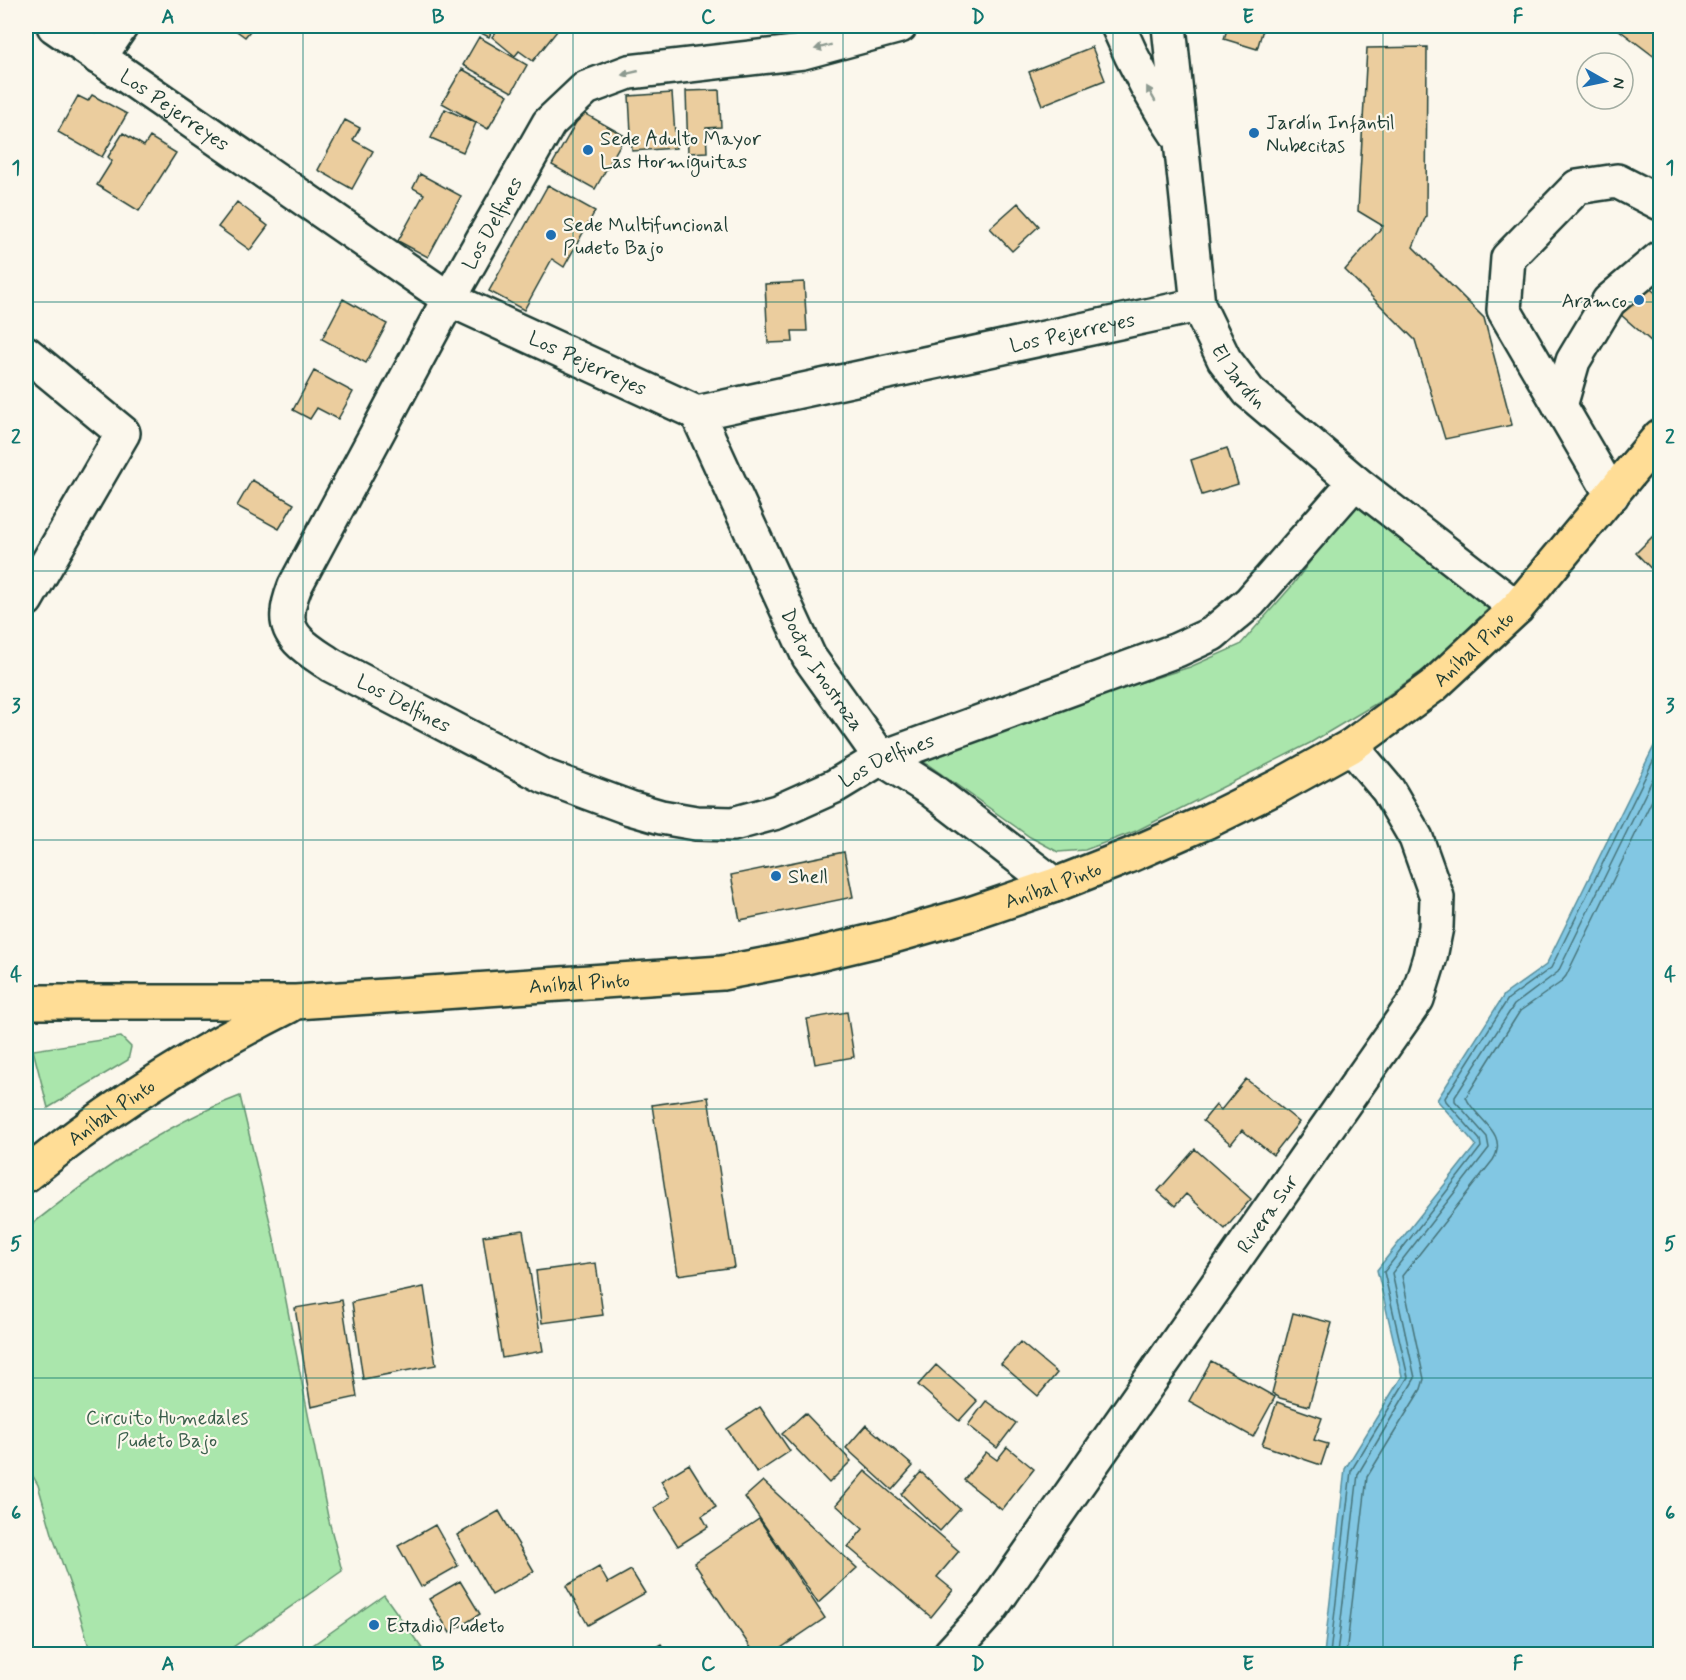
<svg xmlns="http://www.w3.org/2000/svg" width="1686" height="1680" font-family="Mynerve,sans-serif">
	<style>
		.green { fill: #aae6ac; stroke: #649270; stroke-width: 1.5 }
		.water { fill: #82c7e3; stroke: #5a909d; stroke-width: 1.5 }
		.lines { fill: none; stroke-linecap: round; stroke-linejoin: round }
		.shore { stroke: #47747a; stroke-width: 1.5 }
		.building { fill: #ebcd9e; stroke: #1f3d34; stroke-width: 1.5 }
		.minor-casing { stroke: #1f3d34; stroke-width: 38 }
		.major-casing { stroke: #1f3d34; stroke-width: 38 }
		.minor { stroke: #fbf7ec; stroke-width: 33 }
		.major { stroke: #ffdd96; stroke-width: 33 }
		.oneway { fill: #8d9a90 }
		.grid { fill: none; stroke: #0f766e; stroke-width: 1.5; stroke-opacity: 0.55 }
		.poi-dot { fill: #1f6fb2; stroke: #fbf7ec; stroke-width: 2 }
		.labels { text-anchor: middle; stroke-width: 4.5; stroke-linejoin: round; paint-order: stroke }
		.street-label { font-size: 20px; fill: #1f3d34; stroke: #fbf7ec }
		.poi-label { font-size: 20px; fill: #1f3d34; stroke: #fbf7ec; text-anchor: start }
		.park-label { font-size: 20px; fill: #3b5f4c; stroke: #fbf7ec }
		.neatline { fill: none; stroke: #0f766e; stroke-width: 2 }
		.grid-label { font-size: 20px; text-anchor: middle; font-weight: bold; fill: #0f766e }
	</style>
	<rect width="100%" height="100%" fill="#fbf7ec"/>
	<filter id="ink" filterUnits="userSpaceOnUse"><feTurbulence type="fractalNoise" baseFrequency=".0167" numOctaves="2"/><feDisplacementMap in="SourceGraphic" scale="12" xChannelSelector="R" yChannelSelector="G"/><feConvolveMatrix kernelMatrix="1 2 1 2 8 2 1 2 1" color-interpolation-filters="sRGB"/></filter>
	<g filter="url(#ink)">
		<path class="green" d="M 1354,503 L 1490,607 L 1433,663 L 1377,703 L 1310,743 L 1136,831 L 1085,850 L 1058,852 L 1030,837 L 913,754 L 1190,667 L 1240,645 L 1291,587 Z
			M 121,1037 L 131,1047 L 128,1060 L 48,1108 L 33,1050 Z
			M 240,1096 L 274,1239 L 328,1517 L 342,1571 L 223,1654 L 91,1654 L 76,1602 L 53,1537 L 38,1485 L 26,1464 L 26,1229 C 91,1177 161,1126 240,1096 Z
			M 384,1595 L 426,1654 L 300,1654 Z"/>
		<path class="water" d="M 1660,734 L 1660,1654 L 1324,1654 L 1345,1469 L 1402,1376 L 1377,1270 L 1476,1145 L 1437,1100 L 1504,995 L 1546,965 Z"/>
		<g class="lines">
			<path class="shore" d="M 1330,1654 L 1351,1471 L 1408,1377 L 1384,1272 L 1481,1147 L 1480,1140 L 1446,1101 L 1445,1098 L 1508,999 L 1551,968 L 1660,747
				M 1337,1654 L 1358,1474 L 1415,1378 L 1392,1273 L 1489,1148 L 1487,1137 L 1455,1101 L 1455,1097 L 1514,1005 L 1558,972 L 1660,764
				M 1346,1654 L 1367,1477 L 1421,1389 L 1424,1379 L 1402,1276 L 1493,1160 C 1510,1132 1474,1119 1466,1097 L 1520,1011 L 1560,983 L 1566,976 L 1660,784"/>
		</g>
		<path class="building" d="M 230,26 L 254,26 L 245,37 Z
			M 467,26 L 494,26 L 489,37 Z
			M 501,26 L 561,26 L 533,61 L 519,51 L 515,56 L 492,37 Z
			M 1228,26 L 1264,26 L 1257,49 L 1224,39 Z
			M 1614,26 L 1660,26 L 1660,61 Z
			M 479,37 L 527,65 L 512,92 L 463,65 Z
			M 1092,47 L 1105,80 L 1042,105 L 1029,72 Z
			M 1427,47 L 1426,216 L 1413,247 L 1484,318 L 1512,425 L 1445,439 L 1415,340 L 1345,270 L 1383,226 L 1358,211 L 1367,48 Z
			M 462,69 L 508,95 L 488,129 L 442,103 Z
			M 719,90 L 721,127 L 706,128 L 707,152 L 688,153 L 686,91 Z
			M 672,93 L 676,148 L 632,151 L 629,96 Z
			M 92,95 L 127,114 L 102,157 L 58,132 L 78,96 L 88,101 Z
			M 445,109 L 476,123 L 463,152 L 431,138 Z
			M 582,112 L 625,136 L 595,189 L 552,165 Z
			M 345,120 L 360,128 L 353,140 L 373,151 L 352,189 L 318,170 Z
			M 123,133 L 144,146 L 150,137 L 176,153 L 139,211 L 97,185 L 112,161 L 108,157 Z
			M 420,174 L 461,196 L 428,257 L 398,241 L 424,194 L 413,188 Z
			M 548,185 L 595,211 L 564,267 L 552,259 L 524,310 L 489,291 Z
			M 237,202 L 268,226 L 250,250 L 218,227 Z
			M 1018,203 L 1039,226 L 1012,251 L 990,228 Z
			M 1630,271 L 1660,297 L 1660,349 L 1604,300 Z
			M 804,282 L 807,331 L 792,331 L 793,342 L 768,343 L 765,284 Z
			M 343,299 L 387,324 L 366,363 L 322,339 Z
			M 314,371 L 353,392 L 338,419 L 317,408 L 310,419 L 293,410 Z
			M 1227,448 L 1238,484 L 1202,495 L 1191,460 Z
			M 252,480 L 294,504 L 279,529 L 237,506 Z
			M 1660,529 L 1660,578 L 1636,553 Z
			M 844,852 L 853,897 L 740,920 L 731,875 Z
			M 847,1012 L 854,1057 L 815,1064 L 807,1019 Z
			M 1246,1079 L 1299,1122 L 1273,1155 L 1242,1130 L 1231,1144 L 1203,1121 L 1216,1105 L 1221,1110 Z
			M 708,1097 L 734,1267 L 678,1275 L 652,1105 Z
			M 1195,1149 L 1251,1199 L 1225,1229 L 1186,1194 L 1175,1206 L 1158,1191 Z
			M 523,1230 L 543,1351 L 502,1358 L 483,1236 Z
			M 596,1263 L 603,1315 L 542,1323 L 536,1271 Z
			M 424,1287 L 436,1365 L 363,1379 L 352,1302 Z
			M 342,1300 L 357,1397 L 311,1407 L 295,1308 Z
			M 1293,1313 L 1332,1323 L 1309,1406 L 1280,1398 L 1272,1393 Z
			M 1020,1342 L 1057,1373 L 1038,1396 L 1001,1364 Z
			M 1211,1361 L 1275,1397 L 1253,1437 L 1189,1401 Z
			M 936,1365 L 977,1401 L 959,1421 L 918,1385 Z
			M 986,1401 L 1016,1423 L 997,1448 L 968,1425 Z
			M 1277,1402 L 1322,1418 L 1314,1440 L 1328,1444 L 1321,1465 L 1262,1445 Z
			M 760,1407 L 790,1451 L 757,1473 L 727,1429 Z
			M 805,1413 L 851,1461 L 829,1483 L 782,1434 Z
			M 866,1425 L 913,1466 L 892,1490 L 846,1448 Z
			M 1007,1447 L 1034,1469 L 1002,1510 L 964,1480 L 986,1452 L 997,1460 Z
			M 689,1464 L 716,1507 L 702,1516 L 708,1527 L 678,1546 L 654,1508 L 670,1497 L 661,1481 Z
			M 865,1471 L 959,1551 L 937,1577 L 953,1590 L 931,1617 L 848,1547 L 863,1529 L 836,1505 Z
			M 921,1472 L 960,1509 L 940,1531 L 901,1494 Z
			M 763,1481 L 857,1568 L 818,1603 L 745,1497 Z
			M 499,1511 L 534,1571 L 492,1595 L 457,1535 Z
			M 759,1519 L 825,1618 L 772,1654 L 755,1654 L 694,1563 Z
			M 435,1525 L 458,1566 L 421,1587 L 398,1546 Z
			M 599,1567 L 608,1583 L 631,1570 L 645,1593 L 588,1625 L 566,1586 Z
			M 460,1581 L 480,1614 L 450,1633 L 429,1599 Z
			M 661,1644 L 667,1654 L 644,1654 Z"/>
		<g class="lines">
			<g class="minor-casing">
				<g id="minor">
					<path id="s1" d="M 54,26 L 449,299 L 697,413 L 1198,305"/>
					<path id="s2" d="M 900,26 L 803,52 L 629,72 L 586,88 L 549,123 L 449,299 L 295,586 C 292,594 288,604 288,613 C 285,639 314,653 331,665 L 546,777 L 630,808 L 661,817 L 696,823 L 733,824 L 777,812 L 835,786 L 881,758 L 1177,650 L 1212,634 L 1250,602 L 1355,482"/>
					<path d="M 1118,26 C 1135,66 1155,103 1180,139"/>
					<path id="s3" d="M 1169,26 L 1198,305 L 1224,359 L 1249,392 L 1355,482 L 1517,608"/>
					<path d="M 99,58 L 121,26"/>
					<path d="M 26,353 L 123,433 L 26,600"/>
					<path d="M 1560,406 L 1573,361 L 1609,301 L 1660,258"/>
					<path id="s4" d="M 697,413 L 809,657 L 881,758 L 930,789 L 1055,885"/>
					<path d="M 1612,495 L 1504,310 L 1508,258 L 1577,187 L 1617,181 L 1660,203"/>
					<path id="s5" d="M 950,1654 L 989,1611 L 1417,999 L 1430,957 L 1436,927 L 1437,897 L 1416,838 L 1388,790 L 1351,746"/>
				</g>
			</g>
			<g class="major-casing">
				<g id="major">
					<path id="s6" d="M 26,1002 L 296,1002 L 722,973 L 806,957 L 890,937 L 973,913 L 1055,885 L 1131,855 L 1206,822 L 1279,786 L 1351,746 L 1433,686 L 1517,608 L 1660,436"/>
					<path id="s7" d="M 26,1175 C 110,1107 193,1054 289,1006"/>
				</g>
			</g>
			<use href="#minor" class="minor"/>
			<use href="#major" class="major"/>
		</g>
		<defs><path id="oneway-solid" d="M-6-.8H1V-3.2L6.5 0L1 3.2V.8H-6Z" transform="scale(1.5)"/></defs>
		<g class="oneway">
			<use href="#oneway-solid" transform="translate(823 47) rotate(165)"/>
			<use href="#oneway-solid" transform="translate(630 73) rotate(167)"/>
			<use href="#oneway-solid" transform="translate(1151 94) rotate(-120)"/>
		</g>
	</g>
	<path class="grid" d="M 303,26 L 303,1654M 573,26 L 573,1654M 843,26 L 843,1654M 1113,26 L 1113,1654M 1383,26 L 1383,1654M 26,302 L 1660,302M 26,571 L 1660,571M 26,840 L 1660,840M 26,1109 L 1660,1109M 26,1378 L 1660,1378"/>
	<g class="poi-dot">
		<circle cx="1254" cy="133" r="6"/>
		<circle cx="588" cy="150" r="6"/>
		<circle cx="551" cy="235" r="6"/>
		<circle cx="1639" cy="300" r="6"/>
		<circle cx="776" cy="876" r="6"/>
		<circle cx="374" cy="1625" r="6"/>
	</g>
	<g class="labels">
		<g class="street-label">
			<text dy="7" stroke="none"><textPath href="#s1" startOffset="147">Los Pejerreyes</textPath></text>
			<text transform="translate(492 223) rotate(-61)" y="7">Los Delfines</text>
			<text dy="7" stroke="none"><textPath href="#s1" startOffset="1137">Los Pejerreyes</textPath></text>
			<text dy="7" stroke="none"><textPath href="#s1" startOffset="633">Los Pejerreyes</textPath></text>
			<text dy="7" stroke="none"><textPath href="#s3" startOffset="363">El Jardín</textPath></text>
			<text dy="7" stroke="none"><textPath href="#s6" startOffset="1526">Aníbal Pinto</textPath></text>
			<text dy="7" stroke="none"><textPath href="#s4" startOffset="286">Doctor Inostroza</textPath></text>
			<text dy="7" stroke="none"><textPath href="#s2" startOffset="1082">Los Delfines</textPath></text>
			<text dy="7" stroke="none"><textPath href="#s2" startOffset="1604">Los Delfines</textPath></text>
			<text dy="7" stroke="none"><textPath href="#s6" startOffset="1040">Aníbal Pinto</textPath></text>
			<text dy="7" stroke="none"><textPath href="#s6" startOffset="554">Aníbal Pinto</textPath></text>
			<text dy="7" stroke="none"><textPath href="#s7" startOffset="106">Aníbal Pinto</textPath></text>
			<text dy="7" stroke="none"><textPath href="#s5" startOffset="543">Rivera Sur</textPath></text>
		</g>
		<g class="poi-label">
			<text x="1266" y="129">Jardín Infantil<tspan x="1266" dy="23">Nubecitas</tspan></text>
			<text x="600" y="145">Sede Adulto Mayor<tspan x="600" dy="23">Las Hormiguitas</tspan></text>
			<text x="563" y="231">Sede Multifuncional<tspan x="563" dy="23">Pudeto Bajo</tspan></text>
			<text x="1627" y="307" text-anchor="end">Aramco</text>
			<text x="788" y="883">Shell</text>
			<text x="386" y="1632">Estadio Pudeto</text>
		</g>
		<g class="park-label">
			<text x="167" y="1424">Circuito Humedales<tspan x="167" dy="23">Pudeto Bajo</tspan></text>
		</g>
	</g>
	<rect width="1686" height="1680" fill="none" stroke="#fbf7ec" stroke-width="66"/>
	<g transform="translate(1605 81) rotate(99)"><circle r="28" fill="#fbf7ec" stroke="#a3ada2" stroke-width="1.5"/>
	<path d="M0-4.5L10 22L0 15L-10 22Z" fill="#1f6fb2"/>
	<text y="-9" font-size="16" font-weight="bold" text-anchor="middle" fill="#1f3d34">N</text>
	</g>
	<rect x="33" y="33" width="1620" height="1614" class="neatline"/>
	<g class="grid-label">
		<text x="168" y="23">A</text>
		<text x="438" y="23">B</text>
		<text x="708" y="23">C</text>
		<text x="978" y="23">D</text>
		<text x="1248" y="23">E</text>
		<text x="1518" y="23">F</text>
		<text x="16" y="174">1</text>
		<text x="1670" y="174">1</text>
		<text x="16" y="443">2</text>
		<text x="1670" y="443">2</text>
		<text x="16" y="712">3</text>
		<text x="1670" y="712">3</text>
		<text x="16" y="981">4</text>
		<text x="1670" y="981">4</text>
		<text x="16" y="1250">5</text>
		<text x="1670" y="1250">5</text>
		<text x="16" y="1519">6</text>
		<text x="1670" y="1519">6</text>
		<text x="168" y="1670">A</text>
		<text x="438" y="1670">B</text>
		<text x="708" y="1670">C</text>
		<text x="978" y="1670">D</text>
		<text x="1248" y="1670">E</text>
		<text x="1518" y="1670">F</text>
	</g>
</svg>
